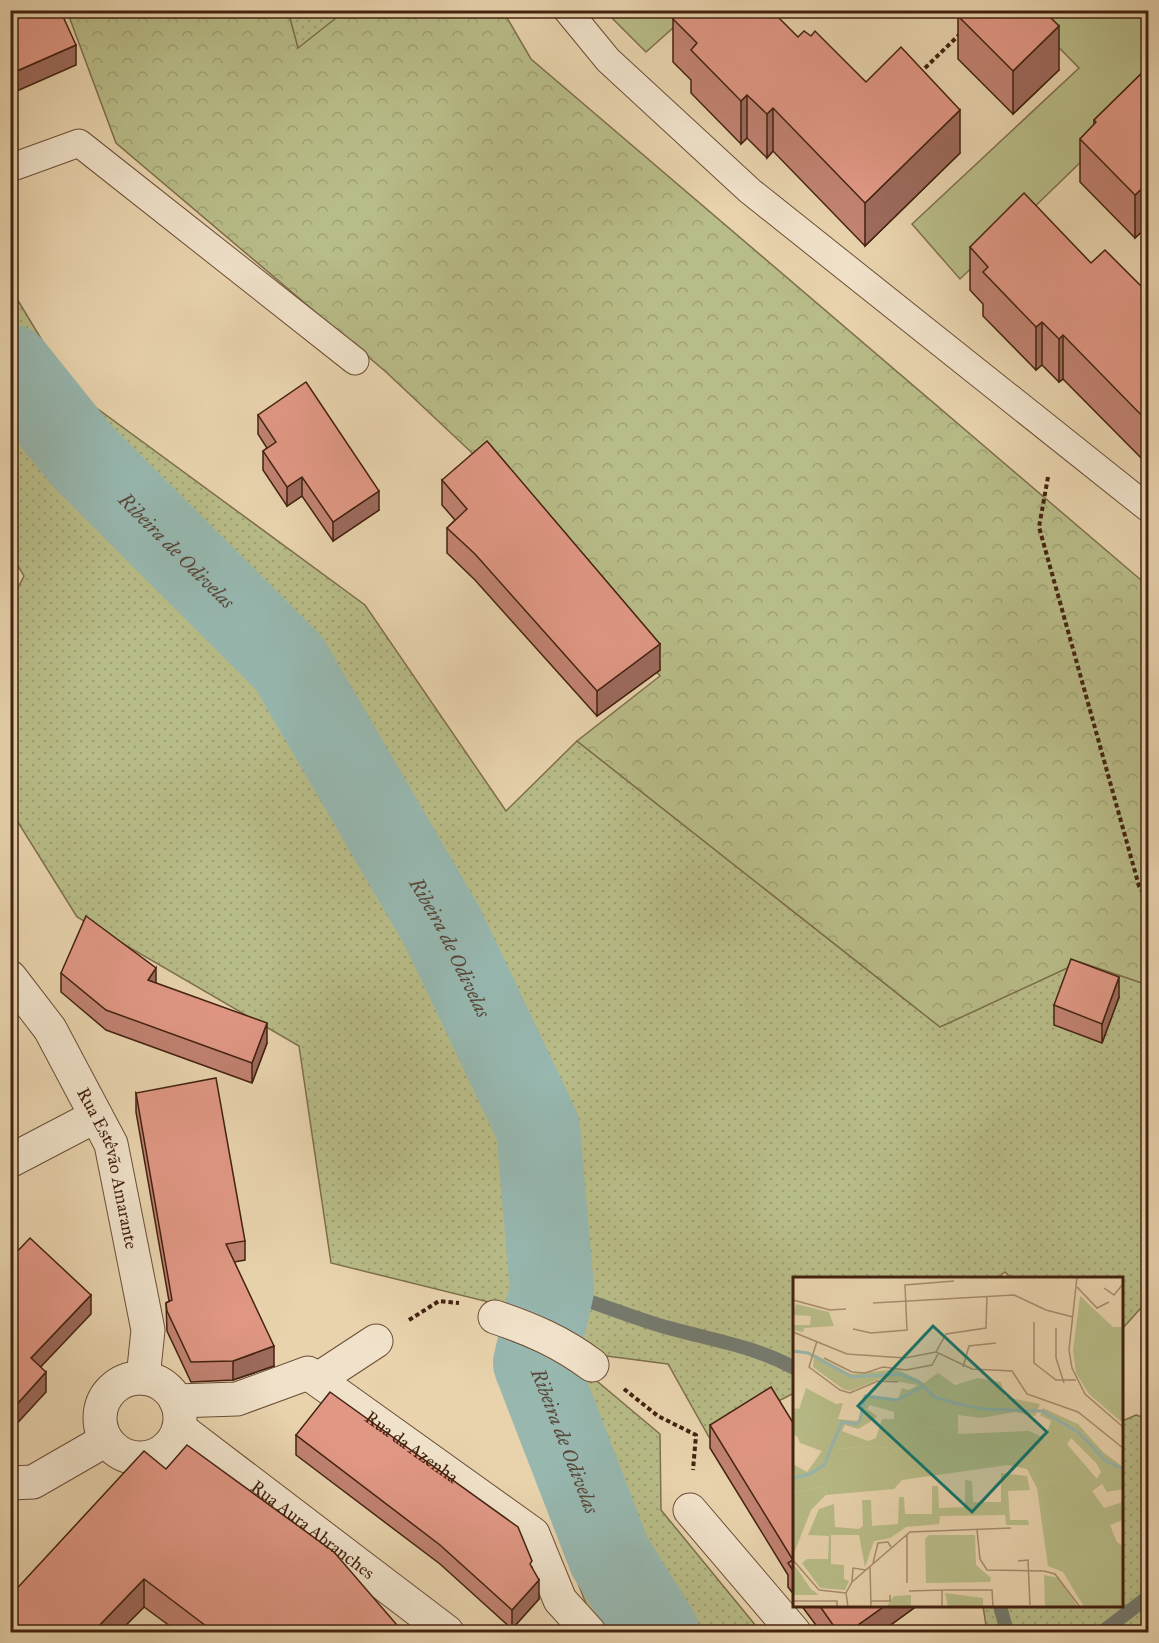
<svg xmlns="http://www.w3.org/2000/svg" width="1159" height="1643" font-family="'IM FELL Great Primer',serif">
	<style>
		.grass { fill: url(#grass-dots); stroke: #7e6f4c; stroke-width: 1.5 }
		.forest { fill: url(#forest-crowns); stroke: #7e6f4c; stroke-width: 1.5 }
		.green { fill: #b8bc88; stroke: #7e6f4c; stroke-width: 1.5 }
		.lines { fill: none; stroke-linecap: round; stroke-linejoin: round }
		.stream { stroke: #757b6f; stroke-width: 14 }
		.river { stroke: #97b7af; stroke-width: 84 }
		.service-casing { stroke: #6c4e37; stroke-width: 29 }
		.pedestrian-casing { stroke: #6c4e37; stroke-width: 35 }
		.minor-casing { stroke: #6c4e37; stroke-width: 35 }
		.path { stroke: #432210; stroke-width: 4; stroke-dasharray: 4.5 3; stroke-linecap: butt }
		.service { stroke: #f0e2ca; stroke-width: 27 }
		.pedestrian { stroke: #f0e2ca; stroke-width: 33 }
		.minor { stroke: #f0e2ca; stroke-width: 33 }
		.wall { fill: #c18272; stroke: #432210; stroke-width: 1.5 }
		.shaded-wall { fill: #9d6a5c; stroke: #432210; stroke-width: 1.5 }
		.building { fill: #e09784; stroke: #432210; stroke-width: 1.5 }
		.labels { text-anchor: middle; stroke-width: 4.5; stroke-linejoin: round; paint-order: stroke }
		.street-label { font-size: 18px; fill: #432210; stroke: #f0e2ca }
		.water-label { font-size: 20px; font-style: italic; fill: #584738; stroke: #f0e2ca }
		.inset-river { fill: none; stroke: #97b7af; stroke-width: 3 }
		.inset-road { fill: none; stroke: #a68c6e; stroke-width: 1.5 }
		.view { fill: #0f766e; fill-opacity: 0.15; stroke: #0f766e; stroke-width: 3 }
		.inset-edge { fill: none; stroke: #432210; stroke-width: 3 }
	</style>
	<defs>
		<pattern id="grass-dots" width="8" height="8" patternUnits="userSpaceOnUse" patternTransform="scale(1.5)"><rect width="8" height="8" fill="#b8bc88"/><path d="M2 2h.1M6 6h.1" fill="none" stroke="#9fa174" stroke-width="1.8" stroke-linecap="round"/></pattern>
		<pattern id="forest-crowns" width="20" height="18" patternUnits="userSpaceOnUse" patternTransform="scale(1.5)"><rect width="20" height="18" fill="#b8bc88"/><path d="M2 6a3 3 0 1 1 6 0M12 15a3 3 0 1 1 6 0" fill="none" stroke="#9fa174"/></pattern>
	</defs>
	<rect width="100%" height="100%" fill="#e8d3ad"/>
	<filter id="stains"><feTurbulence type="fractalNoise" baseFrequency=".00333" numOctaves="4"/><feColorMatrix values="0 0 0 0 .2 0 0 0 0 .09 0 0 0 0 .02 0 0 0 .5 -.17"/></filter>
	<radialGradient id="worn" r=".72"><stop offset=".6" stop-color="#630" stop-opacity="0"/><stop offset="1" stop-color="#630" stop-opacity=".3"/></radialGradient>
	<path class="grass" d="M 345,10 L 345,12 L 298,49 L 288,11 Z
		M 11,289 L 72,390 L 365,605 L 506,811 L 577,741 L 940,1027 L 1080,962 L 1148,985 L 1148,1305 L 1140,1309 L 1122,1329 L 1122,1278 L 1011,1278 L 1005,1272 L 997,1278 L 794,1278 L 794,1393 L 709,1437 L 668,1364 L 560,1350 L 660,1434 L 661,1510 L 761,1632 L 609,1632 L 588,1609 L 512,1413 L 505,1306 L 331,1263 L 299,1046 L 77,917 L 11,811 L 11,601 L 24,576 L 11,554 Z
		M 1136,1415 L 1148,1419 L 1148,1626 L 1135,1632 L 987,1632 L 983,1606 L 1122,1606 L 1122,1421 Z"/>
	<path class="forest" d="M 67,11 L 288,11 L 298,48 L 345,11 L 503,11 L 531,59 L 1148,586 L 1148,985 L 1080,962 L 940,1027 L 577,741 L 660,676 L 487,467 L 386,372 L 116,143 Z"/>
	<path class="green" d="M 605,11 L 692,11 L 646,52 Z
		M 1023,11 L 1148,11 L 1148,97 L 960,279 L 912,224 L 1079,68 Z"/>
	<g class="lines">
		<path class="stream" d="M 552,1290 C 585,1298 617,1312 649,1322 C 697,1338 749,1343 794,1368
			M 1000,1606 L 1007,1632
			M 1102,1632 L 1148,1597"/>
		<path class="river" id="s1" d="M 10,366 L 83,457 L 289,663 L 442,926 L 538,1128 L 552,1290 L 535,1363 L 610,1557 L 657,1632"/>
		<g class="service-casing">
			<path id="service" d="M 567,10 L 608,60 L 750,191 L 1148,508
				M 10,168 L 79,143 L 355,361"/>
		</g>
		<g class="pedestrian-casing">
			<path id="pedestrian" d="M 495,1317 C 531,1329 561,1342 592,1365
				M 318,1379 L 376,1341"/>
		</g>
		<g class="minor-casing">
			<g id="minor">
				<path id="s2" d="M 10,977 L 50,1029 L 111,1144 L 148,1330 L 143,1378"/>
				<path d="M 10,1161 L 96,1116"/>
				<circle cx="140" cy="1418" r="40"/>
				<path id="s3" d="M 176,1401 L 237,1399 L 308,1373 L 533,1534 L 560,1600 L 589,1632"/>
				<path id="s4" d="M 179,1428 L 447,1632"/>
				<path d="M 10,1483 L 33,1482 L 106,1440"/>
				<path d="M 690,1510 L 794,1632"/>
			</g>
		</g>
		<path class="path" d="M 925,68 L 960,34
			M 1048,477 L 1039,527 L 1139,886 L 1148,901
			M 409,1320 L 439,1301 L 459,1303
			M 624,1389 L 658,1416 L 696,1435 L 693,1470"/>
		<use href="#service" class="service"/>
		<use href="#pedestrian" class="pedestrian"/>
		<use href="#minor" class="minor"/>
	</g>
	<path class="wall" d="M 958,16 L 1059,70 L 1013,114 L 958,59 Z
		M 673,19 L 798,37 L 866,82 L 960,153 L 865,246 L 773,151 L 767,158 L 747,138 L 741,144 L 691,93 L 691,80 L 673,62 Z
		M 1149,66 L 1149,225 L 1135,238 L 1080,182 L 1080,139 L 1094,125 L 1094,120 Z
		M 970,247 L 1091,263 L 1149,294 L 1149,466 L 1063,379 L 1059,382 L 1042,365 L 1036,370 L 983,316 L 983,304 L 970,290 Z
		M 258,415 L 379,510 L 333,541 L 302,496 L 287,506 L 263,470 L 263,451 L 267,448 L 258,434 Z
		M 442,480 L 660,670 L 597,716 L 475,580 L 447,553 L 447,528 L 455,520 L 442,505 Z
		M 61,973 L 156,983 L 267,1043 L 252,1083 L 106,1030 L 61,992 Z
		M 1119,997 L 1102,1043 L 1054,1025 L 1054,1005 Z
		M 136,1093 L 245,1241 L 245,1260 L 234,1262 L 274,1366 L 233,1380 L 191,1382 L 167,1331 L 166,1303 L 169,1301 L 136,1112 Z
		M 710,1425 L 795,1426 L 795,1596 L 788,1587 L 788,1575 L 710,1448 Z
		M 296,1435 L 532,1567 L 539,1599 L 512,1629 L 440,1564 L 296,1455 Z
		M 166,1469 L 403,1632 L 178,1632 L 144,1607 L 119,1632 Z
		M 801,1605 L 918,1605 L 881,1632 L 821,1632 Z"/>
	<path class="shaded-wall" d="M 1059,26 L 1059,70 L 1013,114 L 1013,71 Z
		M 76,45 L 76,65 L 10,94 L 10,74 Z
		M 747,95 L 747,138 L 741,144 L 741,101 Z
		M 773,108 L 773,151 L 767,158 L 767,114 Z
		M 960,110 L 960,153 L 865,246 L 865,203 Z
		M 1149,182 L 1149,225 L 1135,238 L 1135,195 Z
		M 1042,322 L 1042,365 L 1036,370 L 1036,327 Z
		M 1063,335 L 1063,379 L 1059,382 L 1059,339 Z
		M 302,477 L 302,496 L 287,506 L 287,487 Z
		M 379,491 L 379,510 L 333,541 L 333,522 Z
		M 660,644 L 660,670 L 597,716 L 597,691 Z
		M 156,968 L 156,988 L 148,980 Z
		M 1119,977 L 1119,997 L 1102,1043 L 1102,1024 Z
		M 267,1023 L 267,1043 L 252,1083 L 252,1063 Z
		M 91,1295 L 91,1314 L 31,1377 L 31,1358 Z
		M 274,1346 L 274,1366 L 233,1380 L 233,1361 Z
		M 46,1372 L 46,1392 L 10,1431 L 10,1412 Z
		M 144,1579 L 144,1607 L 119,1632 L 93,1632 Z
		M 539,1580 L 539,1599 L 512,1629 L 512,1610 Z
		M 886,1605 L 918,1605 L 881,1632 L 848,1632 Z"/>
	<path class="building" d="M 10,10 L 60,10 L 76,45 L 10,74 Z
		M 682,10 L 771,10 L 798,37 L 804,31 L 811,36 L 815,31 L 866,82 L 901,47 L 960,110 L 865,203 L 773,108 L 767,114 L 747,95 L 741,101 L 691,50 L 697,43 L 673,19 Z
		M 963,10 L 1043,10 L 1059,26 L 1013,71 L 958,16 Z
		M 1149,66 L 1149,182 L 1135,195 L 1080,139 L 1096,122 L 1094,120 Z
		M 1024,193 L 1091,263 L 1105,250 L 1149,294 L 1149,423 L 1063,335 L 1059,339 L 1042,322 L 1036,327 L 983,272 L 988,267 L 970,247 Z
		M 306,382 L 379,491 L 333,522 L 302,477 L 287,487 L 263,451 L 276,442 L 258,415 Z
		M 487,441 L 660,644 L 597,691 L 475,554 L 447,528 L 467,509 L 442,480 Z
		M 86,916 L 156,968 L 148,980 L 267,1023 L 252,1063 L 106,1010 L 61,973 Z
		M 1071,959 L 1119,977 L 1102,1024 L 1054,1005 Z
		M 216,1078 L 245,1241 L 226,1244 L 274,1346 L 233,1361 L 191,1362 L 167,1311 L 166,1303 L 172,1300 L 136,1093 Z
		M 30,1238 L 91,1295 L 31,1358 L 46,1372 L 10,1412 L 10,1259 Z
		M 771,1387 L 795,1426 L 795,1573 L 788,1563 L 793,1560 L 710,1425 Z
		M 330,1392 L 518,1527 L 532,1561 L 530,1564 L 539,1580 L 512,1610 L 440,1545 L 296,1435 Z
		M 187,1445 L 334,1552 L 403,1632 L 214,1632 L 144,1579 L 93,1632 L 10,1632 L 10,1596 L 144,1451 L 166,1469 Z
		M 819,1605 L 886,1605 L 848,1632 L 838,1632 Z"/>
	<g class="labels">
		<g class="street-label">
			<text dy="6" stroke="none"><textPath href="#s2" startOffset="218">Rua Estêvão Amarante</textPath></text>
			<text dy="6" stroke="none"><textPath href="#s3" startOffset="264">Rua da Azenha</textPath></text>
			<text dy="6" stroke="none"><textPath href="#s4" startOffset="168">Rua Aura Abranches</textPath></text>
		</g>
		<g class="water-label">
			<text dy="7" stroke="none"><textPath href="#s1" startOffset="249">Ribeira de Odivelas</textPath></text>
			<text dy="7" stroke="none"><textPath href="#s1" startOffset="735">Ribeira de Odivelas</textPath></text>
			<text dy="7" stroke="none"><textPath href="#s1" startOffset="1257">Ribeira de Odivelas</textPath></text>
		</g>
	</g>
	<g transform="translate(793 1277)">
		<rect width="330" height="330" fill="#e8d3ad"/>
		<path d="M 287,19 L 320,50 L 330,50 L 330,146 L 296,117 L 283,96 L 280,73 ZM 3,27 L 36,35 L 41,49 L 11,51 L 10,55 L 0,53 L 0,48 L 17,48 L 18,39 L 0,38 ZM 21,77 L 58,97 L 104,92 L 131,106 L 145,96 L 162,108 L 185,101 L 208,105 L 212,120 L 247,127 L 242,139 L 222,135 L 188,141 L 165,138 L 165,147 L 122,154 L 117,168 L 110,172 L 71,169 L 42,173 L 47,156 L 32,170 L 0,158 L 0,131 L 6,132 L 13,111 L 43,127 L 50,126 L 45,142 L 65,144 L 73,117 L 90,123 L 105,122 L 109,111 L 116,113 L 125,108 L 87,102 L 58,114 L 50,112 L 20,90 ZM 77,128 L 101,135 L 101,142 L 89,142 L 83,161 L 75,164 L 49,154 L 52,148 L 65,152 L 82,142 L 84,139 L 74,132 ZM 250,131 L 285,147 L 310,175 L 330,190 L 330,212 L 314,215 L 309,207 L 299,214 L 311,231 L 330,225 L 330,243 L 317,248 L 324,265 L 330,269 L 330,330 L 291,330 L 270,295 L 255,289 L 244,211 L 261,204 L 231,178 L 231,173 L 276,183 L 252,161 L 258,144 L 247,138 ZM 278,161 L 304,187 L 308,195 L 304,202 L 274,167 ZM 32,209 L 33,218 L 18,233 L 0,279 L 0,216 ZM 0,286 L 18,312 L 26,318 L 0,318 ZM 251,298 L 265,301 L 285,330 L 252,330 Z" fill="#b8bc88" fill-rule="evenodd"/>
		<path d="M 165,147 L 165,157 L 236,154 L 252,161 L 277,183 L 269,194 L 231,173 L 231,178 L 243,184 L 261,204 L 244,211 L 234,192 L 215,188 L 109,203 L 101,212 L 33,218 L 32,209 L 0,216 L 0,187 L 14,195 L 29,174 L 7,166 L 4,159 L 32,170 L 43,154 L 47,155 L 43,173 L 71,169 L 110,172 L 117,168 L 122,154 Z" fill="#b8bc88"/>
		<path d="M 208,196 L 234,199 L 237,213 L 215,214 L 217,243 L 235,243 L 236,248 L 213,248 L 212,238 L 147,239 L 146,247 L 113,250 L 97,261 L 81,264 L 72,290 L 66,258 L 38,258 L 38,287 L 51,288 L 51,302 L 56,304 L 52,313 L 27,311 L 9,286 L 14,282 L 35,282 L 36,259 L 15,258 L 26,232 L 41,227 L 42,250 L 66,252 L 70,249 L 69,223 L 78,223 L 79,249 L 105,247 L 106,220 L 111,220 L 112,237 L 139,237 L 139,209 L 145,209 L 146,231 L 172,230 L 172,203 L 179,204 L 180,225 L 208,225 ZM 136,258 L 182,258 L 183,288 L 198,301 L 197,305 L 133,306 L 132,262 ZM 152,316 L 190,321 L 190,330 L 155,330 ZM 118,318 L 118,330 L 93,330 L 101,319 Z" fill="#b8bc88"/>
		<path class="inset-river" d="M 0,74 L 15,76 L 59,100 L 107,97 L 125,104 L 141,120 L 161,126 L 189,132 L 249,134 L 285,155 L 313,184 L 330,192M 0,201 L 17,197 L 31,188 L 49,145 L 63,147 L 67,143 L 72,119 L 104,123 L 129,110"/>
		<path class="inset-road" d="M 284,0 L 276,73 L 279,91 L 292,117 L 330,150M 284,10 L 304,31 L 316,25M 311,11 L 321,18 L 330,7M 194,19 L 193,51 L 153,57 L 143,75 L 179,92 L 219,94 L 234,117 L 285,135 L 330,171M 0,23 L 37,33 L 53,32M 80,26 L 221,18 L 253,33 L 280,40M 241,45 L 241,86 L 263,103 L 283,103M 263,51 L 263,81 L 271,106M 60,52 L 78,56 L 114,53 L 112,8 L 161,4M 0,55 L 54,77 L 112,81 L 143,75M 24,64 L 16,90 L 47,113 L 57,116 L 85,104 L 105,105M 31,81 L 59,95 L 72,96 L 90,90 L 113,93 L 139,88 L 145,77M 170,90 L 176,69 L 203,66M 184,253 L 187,282 L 194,293 L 251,294 L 262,297 L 287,330M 114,257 L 114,306M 0,283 L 26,313 L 53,316M 225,284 L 235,283 L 237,328M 80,286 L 85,266 L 95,265 L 98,270M 77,289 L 78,330M 59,305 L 60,291 L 73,293M 116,314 L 149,313M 0,324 L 44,324 L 44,330M 78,324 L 97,324 L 97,318M 55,330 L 53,316 L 59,305 L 117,255 L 218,251M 149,330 L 149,313 L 199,313 L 200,330"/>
		<path class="view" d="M 140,49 L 254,155 L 179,235 L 65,129 Z"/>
		<rect width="330" height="330" class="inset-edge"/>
	</g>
	<rect width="1159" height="1643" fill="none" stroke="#e8d3ad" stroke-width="36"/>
	<rect x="12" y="12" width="1135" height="1619" fill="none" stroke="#432210" stroke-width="3"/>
	<rect x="18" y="18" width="1123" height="1607" fill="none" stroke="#432210" stroke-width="1.5"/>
	<rect width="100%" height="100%" filter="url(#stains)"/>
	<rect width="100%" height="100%" fill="url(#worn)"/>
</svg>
